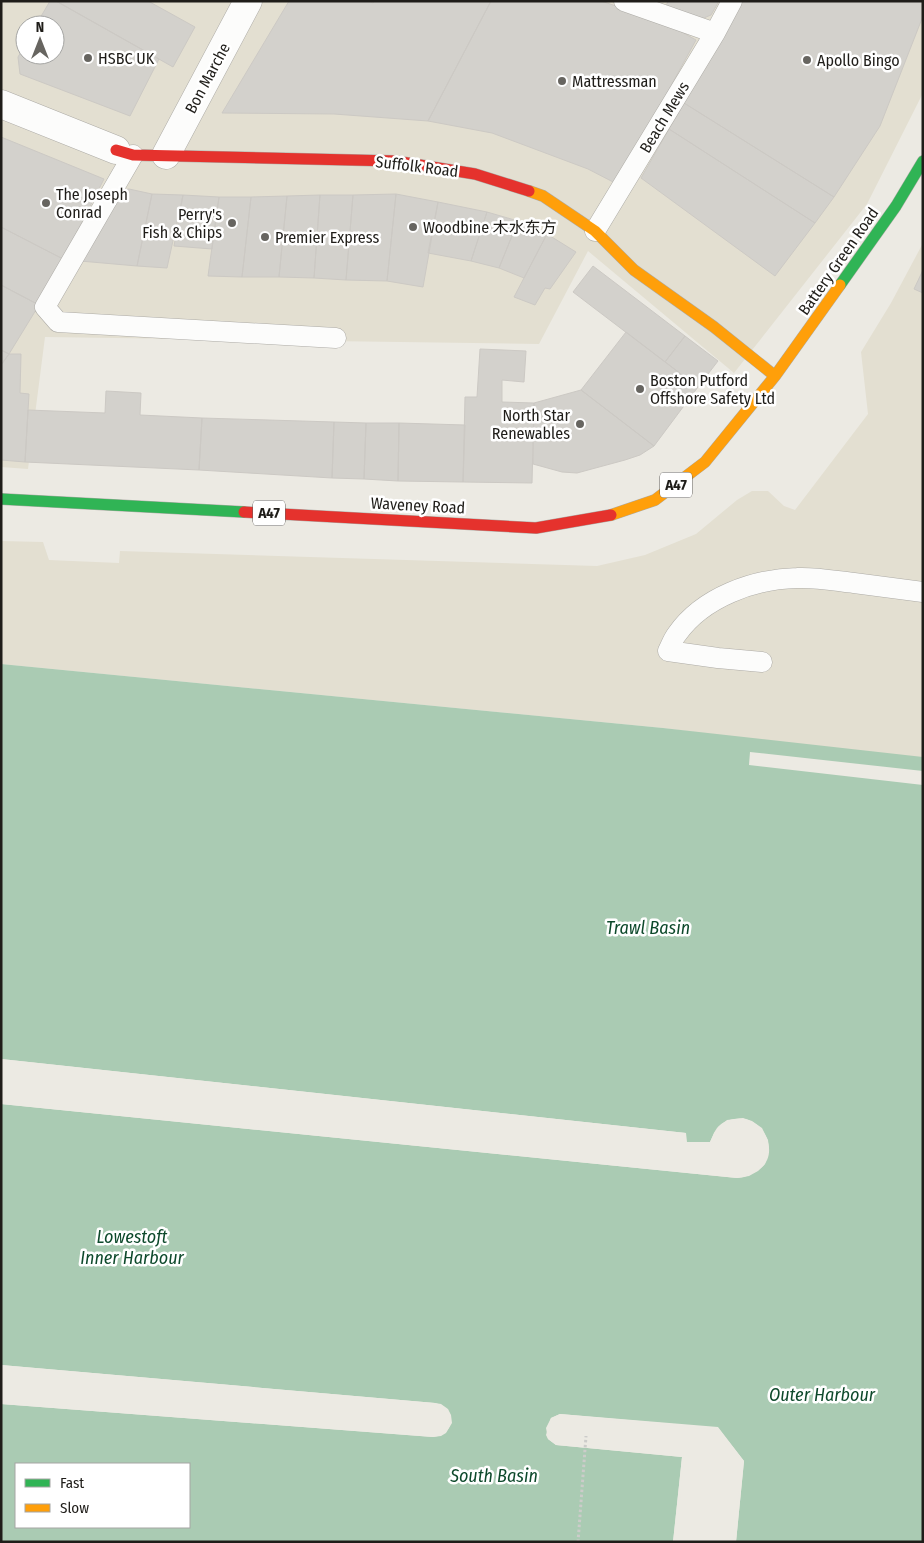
<svg xmlns="http://www.w3.org/2000/svg" width="924" height="1543" font-family="'Fira Sans Condensed','Noto Sans SC',sans-serif">
	<style>
		.built { fill: #e3dfd1; fill-rule: evenodd }
		.water { fill: #aacbb3; fill-rule: evenodd }
		.pier { fill: #eceae3 }
		.building { fill: #d3d1cc; stroke: #ccc9c4 }
		.lines { fill: none; stroke-linecap: round; stroke-linejoin: round }
		.lane-casing { stroke: #adaba6; stroke-width: 21 }
		.street-casing { stroke: #adaba6; stroke-width: 29 }
		.fast-casing { stroke: #adaba6; stroke-width: 12 }
		.slow-casing { stroke: #adaba6; stroke-width: 12 }
		.jam-casing { stroke: #adaba6; stroke-width: 12 }
		.path { stroke: #ccccca; stroke-width: 3; stroke-dasharray: 2.5 2.5; stroke-linecap: butt }
		.lane { stroke: #fcfcfb; stroke-width: 20 }
		.street { stroke: #fcfcfb; stroke-width: 28 }
		.fast { stroke: #30b455; stroke-width: 11 }
		.slow { stroke: #ff9f0a; stroke-width: 11 }
		.jam { stroke: #e5322d; stroke-width: 11 }
		.poi-dot { fill: #676560; stroke: #fff; stroke-width: 2 }
		.labels { text-anchor: middle; stroke-width: 5; stroke-linejoin: round; paint-order: stroke }
		.shield { fill: #fff; stroke: #62615e; stroke-width: 1 }
		.shield-label { font-size: 15px; font-weight: bold; fill: #1f1d19 }
		.poi-label { font-size: 16px; fill: #1f1d19; stroke: #fff; text-anchor: start }
		.street-label { font-size: 16px; fill: #1f1d19; stroke: #fff }
		.water-label { font-size: 18px; font-style: italic; fill: #0d492b; stroke: #fff }
	</style>
	<rect width="100%" height="100%" fill="#eceae3"/>
	<path class="built" d="M 1,1 L 923,1 L 923,93 L 867,204 L 734,373 L 588,251 L 539,344 L 45,337 L 28,469 L 1,467 ZM 25,25 L 55,25 L 55,55 L 25,55 Z
		M 923,243 L 923,762 L 663,728 L 1,664 L 1,541 L 43,542 L 49,560 L 119,563 L 120,551 L 597,566 L 645,555 L 696,534 L 737,500 L 752,491 L 768,491 L 784,506 L 795,510 L 868,414 L 861,352 L 891,303 Z"/>
	<path class="water" d="M 1,664 L 663,728 L 923,757 L 923,1542 L 736,1542 L 744,1461 L 718,1428 L 560,1414 L 551,1418 L 546,1435 L 548,1439 L 556,1445 L 682,1457 L 673,1542 L 1,1542 L 1,1404 L 433,1437 C 456,1435 457,1408 435,1403 L 1,1365 L 1,1104 L 737,1178 C 744,1178 749,1175 755,1172 C 784,1158 764,1113 734,1119 C 727,1120 721,1123 717,1128 C 714,1132 712,1138 710,1142 L 686,1142 L 686,1133 L 1,1059 ZM 16,1464 L 189,1464 L 189,1527 L 16,1527 Z"/>
	<path class="pier" d="M 750,752 L 923,771 L 923,785 L 749,765 Z
		M 1,1059 L 686,1133 L 687,1142 L 710,1142 L 714,1133 L 721,1125 L 727,1120 L 743,1118 L 752,1121 L 762,1128 L 768,1140 L 769,1149 L 765,1164 L 758,1171 L 749,1176 L 737,1178 L 1,1104 L 1,1101 L 737,1175 L 748,1174 L 756,1169 L 763,1163 L 767,1149 L 766,1141 L 760,1130 L 751,1123 L 743,1121 L 728,1123 L 722,1126 L 716,1134 L 711,1145 L 686,1144 L 684,1142 L 684,1136 L 1,1062 Z
		M 1,1365 L 435,1403 L 441,1404 L 448,1409 L 451,1415 L 452,1423 L 446,1433 L 441,1436 L 433,1437 L 1,1404 L 1,1402 L 433,1435 L 440,1434 L 444,1431 L 449,1423 L 446,1411 L 435,1405 L 1,1368 Z
		M 560,1414 L 718,1427 L 744,1461 L 736,1542 L 733,1542 L 742,1462 L 717,1430 L 563,1416 L 554,1419 L 550,1424 L 549,1434 L 551,1438 L 558,1443 L 684,1455 L 676,1542 L 673,1542 L 682,1457 L 556,1445 L 548,1439 L 546,1428 L 551,1418 Z"/>
	<path class="building" d="M 50,1 L 56,1 L 159,59 L 130,116 L 20,74 L 18,57 L 25,45 L 25,55 L 55,55 L 55,25 L 36,25 Z
		M 56,1 L 148,1 L 195,27 L 173,67 Z
		M 289,1 L 369,1 L 373,3 L 375,1 L 491,1 L 428,121 L 334,114 L 222,113 Z
		M 491,1 L 601,1 L 664,22 L 696,40 L 617,184 L 588,169 L 492,133 L 428,121 Z
		M 668,1 L 719,1 L 711,15 L 699,20 L 665,9 Z
		M 742,1 L 923,1 L 923,16 L 880,126 L 834,197 L 684,103 Z
		M 684,103 L 834,197 L 815,223 L 669,129 Z
		M 669,129 L 815,223 L 775,276 L 641,178 Z
		M 1,137 L 104,179 L 63,259 L 1,227 Z
		M 129,189 L 152,194 L 137,266 L 80,261 L 116,191 Z
		M 152,194 L 183,195 L 167,268 L 137,266 Z
		M 396,194 L 438,202 L 423,287 L 387,281 Z
		M 396,194 L 387,281 L 346,280 L 353,195 Z
		M 183,195 L 219,197 L 212,249 L 174,246 Z
		M 320,195 L 353,195 L 346,280 L 314,278 Z
		M 320,195 L 314,278 L 279,277 L 287,196 Z
		M 287,196 L 279,277 L 242,277 L 251,197 Z
		M 219,197 L 251,197 L 242,277 L 208,276 Z
		M 438,202 L 487,212 L 471,261 L 428,253 Z
		M 487,212 L 518,221 L 499,268 L 471,261 Z
		M 518,221 L 547,234 L 524,278 L 499,268 Z
		M 1,227 L 63,259 L 39,305 L 1,285 Z
		M 547,234 L 576,252 L 550,289 L 545,288 L 535,305 L 514,297 Z
		M 593,266 L 685,336 L 665,362 L 573,292 Z
		M 923,270 L 923,293 L 914,289 Z
		M 1,285 L 39,305 L 9,354 L 1,350 Z
		M 626,332 L 698,387 L 654,446 L 581,390 Z
		M 685,336 L 718,361 L 698,387 L 665,362 Z
		M 480,349 L 526,351 L 524,382 L 502,380 L 502,402 L 534,403 L 532,483 L 463,482 L 465,397 L 477,397 Z
		M 1,350 L 9,354 L 1,365 Z
		M 9,354 L 21,354 L 20,393 L 29,394 L 25,462 L 1,460 L 1,365 Z
		M 581,390 L 654,446 L 640,455 L 625,460 L 577,473 L 562,472 L 533,464 L 534,403 Z
		M 106,391 L 141,393 L 140,415 L 202,418 L 199,470 L 25,462 L 28,410 L 105,413 Z
		M 202,418 L 334,422 L 332,478 L 199,470 Z
		M 334,422 L 366,423 L 364,479 L 332,478 Z
		M 366,423 L 399,423 L 398,481 L 364,479 Z
		M 399,423 L 465,425 L 463,482 L 398,481 Z"/>
	<g class="lines">
		<g class="lane-casing">
			<path id="lane" d="M 624,1 L 715,33
				M 133,155 L 45,307 L 58,322 L 336,338
				M 595,231 L 715,33 L 732,1
				M 762,662 L 718,658 L 668,651 C 671,645 673,639 677,634 C 703,597 754,579 797,578 C 816,577 836,581 854,583 C 877,586 900,589 923,592"/>
		</g>
		<g class="street-casing">
			<path id="street" d="M 1,104 L 116,150
				M 166,155 L 248,1"/>
		</g>
		<g class="fast-casing">
			<path id="fast" d="M 840,285 L 896,206 L 923,161
				M 1,499 L 244,512"/>
		</g>
		<g class="slow-casing">
			<path id="slow" d="M 529,191 L 543,196 L 595,231 L 634,270 L 714,327 L 775,376
				M 611,515 L 655,500 L 705,462 L 775,376 L 840,285"/>
		</g>
		<g class="jam-casing">
			<path id="jam" d="M 116,150 L 133,155 L 395,161 L 475,174 L 529,191
				M 244,512 L 536,528 L 611,515"/>
		</g>
		<path class="path" d="M 578,1542 L 586,1436"/>
		<use href="#lane" class="lane"/>
		<use href="#street" class="street"/>
		<use href="#fast" class="fast"/>
		<use href="#slow" class="slow"/>
		<use href="#jam" class="jam"/>
	</g>
	<g class="poi-dot">
		<circle cx="88" cy="58" r="5"/>
		<circle cx="807" cy="60" r="5"/>
		<circle cx="562" cy="81" r="5"/>
		<circle cx="46" cy="203" r="5"/>
		<circle cx="232" cy="223" r="5"/>
		<circle cx="413" cy="227" r="5"/>
		<circle cx="265" cy="237" r="5"/>
		<circle cx="640" cy="389" r="5"/>
		<circle cx="580" cy="424" r="5"/>
	</g>
	<g class="labels">
		<g class="shield">
			<rect x="660" y="472.5" width="32" height="25" rx="4"/>
			<rect x="253" y="500.5" width="32" height="25" rx="4"/>
		</g>
		<g class="shield-label">
			<text x="676" y="490">A47</text>
			<text x="269" y="518">A47</text>
		</g>
		<g class="poi-label">
			<text x="98" y="64">HSBC UK</text>
			<text x="817" y="66">Apollo Bingo</text>
			<text x="572" y="87">Mattressman</text>
			<text x="56" y="200">The Joseph<tspan x="56" dy="18">Conrad</tspan></text>
			<text x="222" y="220" text-anchor="end">Perry's<tspan x="222" dy="18">Fish &amp; Chips</tspan></text>
			<text x="423" y="233">Woodbine 木水东方</text>
			<text x="275" y="243">Premier Express</text>
			<text x="650" y="386">Boston Putford<tspan x="650" dy="18">Offshore Safety Ltd</tspan></text>
			<text x="570" y="421" text-anchor="end">North Star<tspan x="570" dy="18">Renewables</tspan></text>
		</g>
		<g class="street-label">
			<text transform="translate(207 78) rotate(-62)" y="6">Bon Marche</text>
			<text transform="translate(664 117) rotate(-59)" y="6">Beach Mews</text>
			<text transform="translate(417 166) rotate(7)" y="6">Suffolk Road</text>
			<text transform="translate(838 261) rotate(-55)" y="6">Battery Green Road</text>
			<text transform="translate(418 505) rotate(3)" y="6">Waveney Road</text>
		</g>
		<g class="water-label">
			<text x="648" y="934">Trawl Basin</text>
			<text x="132" y="1243">Lowestoft<tspan x="132" dy="21">Inner Harbour</tspan></text>
			<text x="822" y="1401">Outer Harbour</text>
			<text x="494" y="1482">South Basin</text>
		</g>
	</g>
	<rect width="924" height="1543" fill="none" stroke="#1f1d19" stroke-width="5"/>
	<rect x="15" y="1463" width="175" height="65" fill="#ffffff" stroke="#a5a5a3"/>
	<rect x="25" y="1479" width="25" height="8" fill="#30b455" stroke="#a5a5a3"/>
	<text x="60" y="1488" font-size="15" fill="#1f1d19">Fast</text>
	<rect x="25" y="1504" width="25" height="8" fill="#ff9f0a" stroke="#a5a5a3"/>
	<text x="60" y="1513" font-size="15" fill="#1f1d19">Slow</text>
	<g transform="translate(40 40)"><circle r="24" fill="#ffffff" stroke="#a5a5a3"/>
	<path d="M0-4L9 19L0 12L-9 19Z" fill="#676560"/>
	<text y="-8" font-size="14" font-weight="bold" text-anchor="middle" fill="#1f1d19">N</text>
	</g>
</svg>
